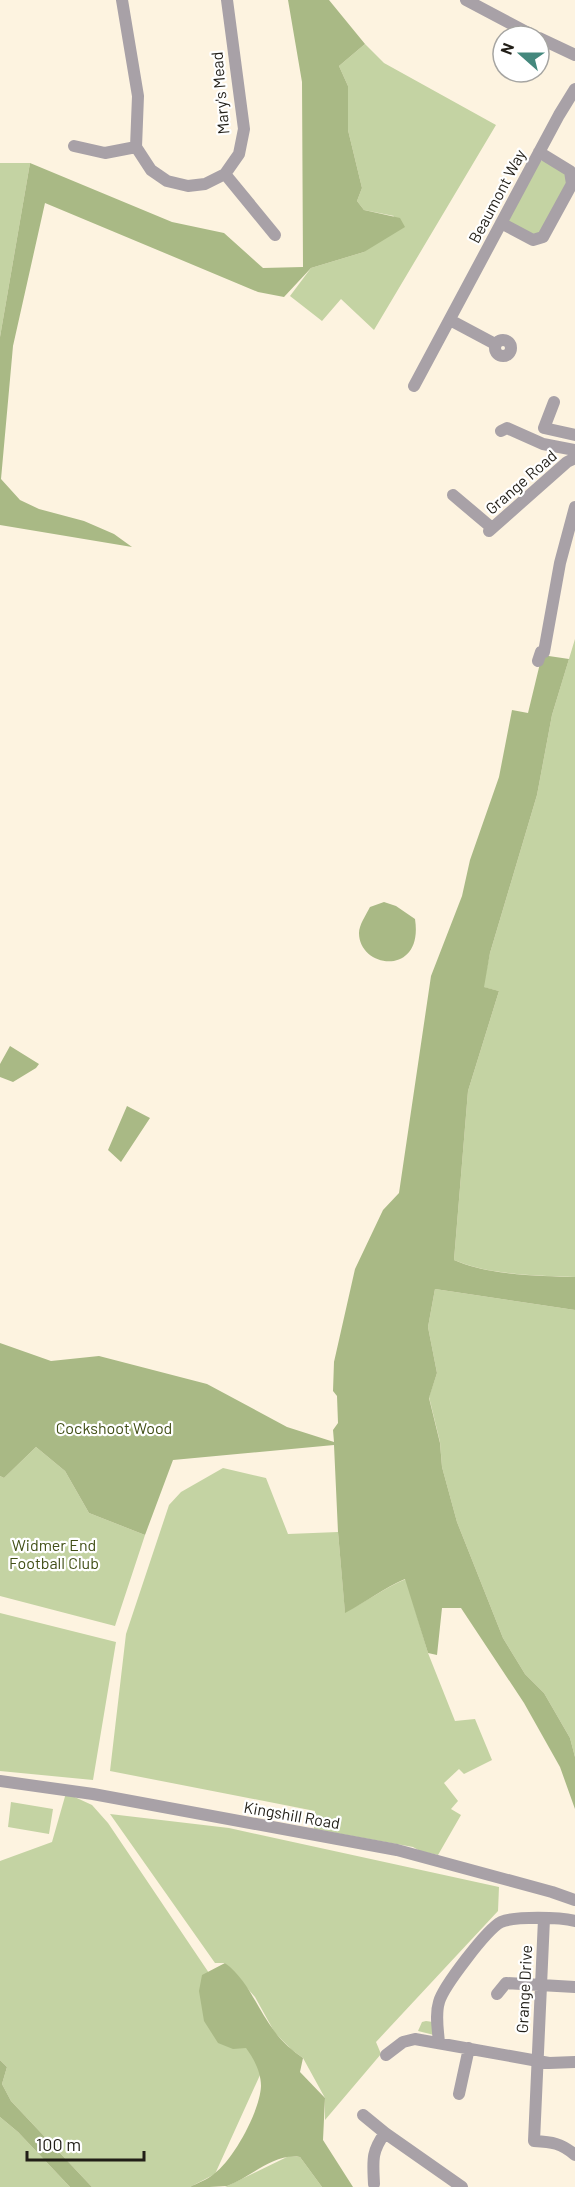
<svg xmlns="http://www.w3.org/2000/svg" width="575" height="2187" font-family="Barlow,sans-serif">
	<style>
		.green { fill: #c4d3a3 }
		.forest { fill: #a9b985 }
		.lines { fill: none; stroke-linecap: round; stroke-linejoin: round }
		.minor { stroke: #a8a1a7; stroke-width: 12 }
		.labels { text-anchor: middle; stroke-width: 4.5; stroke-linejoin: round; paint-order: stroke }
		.street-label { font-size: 16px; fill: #211e17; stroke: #fff }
		.park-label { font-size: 16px; fill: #425017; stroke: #fff }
	</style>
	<rect width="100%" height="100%" fill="#fdf3e0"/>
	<path class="green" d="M 365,44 L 384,63 L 496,125 L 374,330 L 341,299 L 322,321 L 290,296 L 311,268 L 364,252 L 394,216 L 364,210 L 357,201 L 362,188 L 348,130 L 348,86 L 339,66 Z
		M 545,160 L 566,173 L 568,180 L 539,236 L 510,225 L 508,217 L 539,161 Z
		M 0,163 L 30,163 L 0,337 Z
		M 575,639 L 575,1277 C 538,1276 489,1275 454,1260 L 468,1091 L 499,991 L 483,987 L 490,953 L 537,795 L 552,715 Z
		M 435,1289 L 575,1310 L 575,1757 L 570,1738 L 544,1693 L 525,1674 L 503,1638 L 457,1522 L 442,1467 L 440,1442 L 429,1397 L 437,1373 L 428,1327 Z
		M 36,1447 L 65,1471 L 89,1513 L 145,1535 L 115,1626 L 0,1596 L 0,1476 L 4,1478 Z
		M 223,1468 L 266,1478 L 288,1534 L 338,1532 L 345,1612 C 366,1602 384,1588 406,1579 L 428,1653 L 455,1721 L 475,1719 L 492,1760 L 464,1774 L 459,1769 L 444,1783 L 458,1801 L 451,1809 L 461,1815 L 438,1855 L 420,1851 L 413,1847 L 314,1829 L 315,1811 L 110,1771 L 126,1634 L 169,1505 L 181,1492 Z
		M 0,1613 L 116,1642 L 93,1780 L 0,1771 Z
		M 66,1793 L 92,1805 L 108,1823 L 242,2022 L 265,2064 L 215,2174 L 190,2187 L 92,2187 L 11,2101 L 2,2084 L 7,2067 L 0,2060 L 0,1861 L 52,1842 Z
		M 11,1802 L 53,1809 L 49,1834 L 8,1827 Z
		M 110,1814 L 229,1828 L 499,1887 L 498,1911 L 376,2042 L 381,2054 L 325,2120 L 325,2098 L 303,2058 L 292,2050 L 275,2033 L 255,1997 L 225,1963 L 215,1963 Z
		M 426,2021 L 433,2022 L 434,2035 L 418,2031 L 422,2022 Z
		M 0,2117 L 18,2132 L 70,2187 L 0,2187 Z
		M 289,2156 L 300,2157 L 322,2187 L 225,2187 Z"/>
	<path class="forest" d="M 288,0 L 329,0 L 365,44 L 339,66 L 348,86 L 348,130 L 362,188 L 357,201 L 364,210 L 400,218 L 405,227 L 364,252 L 311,268 L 284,297 L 258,292 L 45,203 L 13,346 L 1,479 L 20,500 L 39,509 L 84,521 L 114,534 L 132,547 L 0,525 L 0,337 L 30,163 L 172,222 L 224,233 L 263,268 L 303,267 L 302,82 Z
		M 542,655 L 569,659 L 552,715 L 537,795 L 490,953 L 484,987 L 499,991 L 468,1091 L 454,1260 C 487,1275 539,1276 575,1277 L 575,1310 L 435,1289 L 428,1327 L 437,1373 L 429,1398 L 440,1443 L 442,1467 L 457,1522 L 503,1638 L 525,1674 L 544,1693 L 570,1738 L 575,1757 L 575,1809 L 560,1767 L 524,1703 L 461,1608 L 442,1608 L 437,1655 L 428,1653 L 405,1579 C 384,1588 366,1602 345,1613 L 338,1532 L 334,1445 L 173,1460 L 145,1535 L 89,1513 L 65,1471 L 36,1447 L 4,1478 L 0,1476 L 0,1343 L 51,1361 L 99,1356 L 207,1384 L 287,1427 L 334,1442 L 333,1430 L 338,1423 L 337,1396 L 333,1391 L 334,1362 L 355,1269 L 383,1210 L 399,1193 L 431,976 L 462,896 L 470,860 L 499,777 L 512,710 L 528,713 Z
		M 384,902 L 396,906 L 415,919 C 424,977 359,969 359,933 C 359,925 366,915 370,907 Z
		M 10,1046 L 39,1064 L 36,1068 L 13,1082 L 0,1077 L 0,1064 Z
		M 127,1106 L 150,1118 L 121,1162 L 108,1150 Z
		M 225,1963 C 249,1981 257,2009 275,2032 C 282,2042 293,2051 303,2058 L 300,2072 L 325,2098 L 323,2140 L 353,2187 L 322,2187 L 300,2157 C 273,2153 252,2177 227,2186 C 217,2187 201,2187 190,2187 C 197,2183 207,2180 214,2174 C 234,2159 260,2111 261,2086 C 261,2072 254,2059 246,2048 L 233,2049 L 218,2043 L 204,2021 L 199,1991 L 202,1975 Z
		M 0,2060 L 7,2067 L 2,2084 L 11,2101 L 92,2187 L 70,2187 L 18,2132 L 0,2117 Z"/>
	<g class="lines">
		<path class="minor" d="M 122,0 L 138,96 L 136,147 L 151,170 L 167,181 L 188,186 L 205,184 L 225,174 L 239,154 L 244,129 L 227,0
			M 466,0 L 534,36
			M 539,38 L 575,55
			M 74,146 L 105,153 L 136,147
			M 225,174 L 275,235
			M 501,223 L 533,240 L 543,237 L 572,184 L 570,171 L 539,152
			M 450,320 L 495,344
			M495 348a8 8 0 1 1 16 0a8 8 0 1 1-16 0Z
			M 414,386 L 559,115 L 575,89
			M 554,402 L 544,428 L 575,435
			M 501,431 L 507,428 L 543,444 L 575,450
			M 453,495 L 492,528
			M 489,531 L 567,462 L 575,458
			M 538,661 L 541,652 L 544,652 L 560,563 L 575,507
			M 0,1781 L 93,1794 L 397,1850 L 552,1892 L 575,1900
			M 544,1919 L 534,2141 C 552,2142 561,2143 575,2155
			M 497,1994 L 506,1983 L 575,1987
			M 439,2043 C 438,2029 435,2015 439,2002 C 443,1987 487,1929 501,1922 C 515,1916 561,1917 575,1921
			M 386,2055 L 403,2042 L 415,2039 L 549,2063 L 575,2062
			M 459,2094 L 469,2048
			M 363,2115 L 385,2133 L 462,2187
			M 374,2184 C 373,2161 371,2152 385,2133"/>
	</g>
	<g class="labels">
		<g class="street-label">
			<text transform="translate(220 93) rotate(-95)" y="6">Mary's Mead</text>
			<text transform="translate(497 196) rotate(-62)" y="6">Beaumont Way</text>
			<text transform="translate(521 482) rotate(-41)" y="6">Grange Road</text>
			<text transform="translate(292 1815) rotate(10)" y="6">Kingshill Road</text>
			<text transform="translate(524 1989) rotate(-87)" y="6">Grange Drive</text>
		</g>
		<g class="park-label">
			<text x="114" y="1434">Cockshoot Wood</text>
			<text x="54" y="1551">Widmer End<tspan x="54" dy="18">Football Club</tspan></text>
		</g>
	</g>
	<g transform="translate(521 54) rotate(291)"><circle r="28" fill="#ffffff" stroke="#a6a5a2" stroke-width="1.5"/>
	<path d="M0-4.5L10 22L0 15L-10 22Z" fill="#44887d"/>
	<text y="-9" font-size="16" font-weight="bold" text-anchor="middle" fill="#211e17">N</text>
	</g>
	<path d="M27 2151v9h117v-9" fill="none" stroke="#211e17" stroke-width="3"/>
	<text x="36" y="2151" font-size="18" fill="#211e17" stroke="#ffffff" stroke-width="4.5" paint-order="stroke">100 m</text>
</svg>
